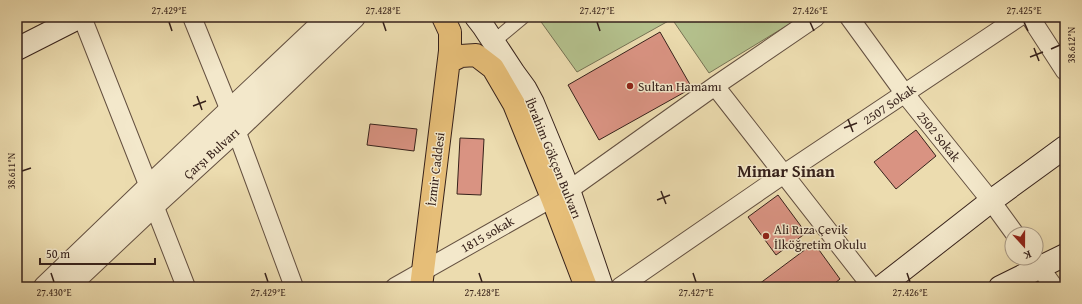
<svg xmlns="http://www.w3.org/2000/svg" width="1082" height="304" font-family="'Gentium Book Plus',serif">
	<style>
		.green { fill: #b4c18d; stroke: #767254 }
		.building { fill: #d99382; stroke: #37221b }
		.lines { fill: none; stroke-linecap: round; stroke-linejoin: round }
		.pedestrian-casing { stroke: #645040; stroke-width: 15 }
		.minor-casing { stroke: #645040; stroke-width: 20 }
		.tertiary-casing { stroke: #645040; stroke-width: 24 }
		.secondary-casing { stroke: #37221b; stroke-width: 24 }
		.primary-casing { stroke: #37221b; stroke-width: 24 }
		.pedestrian { stroke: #f3e8cb; stroke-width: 13 }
		.minor { stroke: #f3e8cb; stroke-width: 18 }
		.tertiary { stroke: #f3e8cb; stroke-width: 22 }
		.secondary { stroke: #f3e8cb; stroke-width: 22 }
		.primary { stroke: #e6be78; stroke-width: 22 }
		.ticks { fill: none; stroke: #37221b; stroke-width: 1.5 }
		.poi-dot { fill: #8f2418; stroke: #f3e8cb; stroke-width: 1.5 }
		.labels { text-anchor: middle; stroke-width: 3; stroke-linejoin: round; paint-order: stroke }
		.poi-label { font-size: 13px; fill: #37221b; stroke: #f3e8cb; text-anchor: start }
		.street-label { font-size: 13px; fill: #37221b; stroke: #f3e8cb }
		.district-label { font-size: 17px; font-weight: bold; fill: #37221b; stroke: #f3e8cb }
		.neatline { fill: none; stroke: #37221b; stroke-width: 1.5 }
		.ticks-label { font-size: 10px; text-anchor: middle; fill: #37221b }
	</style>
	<rect width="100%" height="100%" fill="#ecdcaf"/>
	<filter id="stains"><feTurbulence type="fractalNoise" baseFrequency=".005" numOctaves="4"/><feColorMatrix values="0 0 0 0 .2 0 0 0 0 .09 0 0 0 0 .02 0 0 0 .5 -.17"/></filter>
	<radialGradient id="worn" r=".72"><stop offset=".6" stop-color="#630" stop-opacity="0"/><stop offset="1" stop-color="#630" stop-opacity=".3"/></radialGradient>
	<path class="green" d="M 541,17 L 801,17 L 709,73 L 672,19 L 577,72 L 539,19 Z"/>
	<path class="building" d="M 499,17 L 513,17 L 506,24 Z
		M 660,32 L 692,88 L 599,140 L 568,85 Z
		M 370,124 L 417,129 L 414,151 L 367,145 Z
		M 916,130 L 936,156 L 896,189 L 874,162 Z
		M 460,138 L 484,139 L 481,195 L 457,194 Z
		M 778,195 L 806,233 L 776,255 L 748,217 Z
		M 814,243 L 840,279 L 830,287 L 755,287 Z"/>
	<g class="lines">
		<g class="pedestrian-casing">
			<path id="pedestrian" d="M 493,42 L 523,17"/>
		</g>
		<g class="minor-casing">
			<path id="minor" d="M 82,17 L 149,187 L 154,205 L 186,287
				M 192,17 L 230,111 L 236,130 L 294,287
				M 849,17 L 905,94 L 991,201 L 1015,234
				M 1030,17 L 1065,71
				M 715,86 L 872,287
				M 569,190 L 715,86 L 816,17
				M 1033,258 L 1054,287
				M 395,287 L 552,198
				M 620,287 L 784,174 L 1019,17"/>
		</g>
		<g class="tertiary-casing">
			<path id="tertiary" d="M 45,287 L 149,187 L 329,17
				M 67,287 L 154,205 L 236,130 L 354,17"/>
		</g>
		<g class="secondary-casing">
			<path id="secondary" d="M 476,17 L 483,26 L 514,73 L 525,88 L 533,103 L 569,190 L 602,287
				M 17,49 L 80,17
				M 881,287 L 991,201 L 1065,147
				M 1000,287 L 1065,255"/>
		</g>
		<g class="primary-casing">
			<path id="primary" d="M 449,62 L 461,56 L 476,55 L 493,68 L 514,104 L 552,198 L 586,287
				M 421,287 L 450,51 L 450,32 L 443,17"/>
		</g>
		<use href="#pedestrian" class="pedestrian"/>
		<use href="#minor" class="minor"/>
		<use href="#tertiary" class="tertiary"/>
		<use href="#secondary" class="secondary"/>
		<use href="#primary" class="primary"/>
	</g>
	<path class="ticks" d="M 169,22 L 172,31M 383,22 L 386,31M 597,22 L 600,31M 810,22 L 814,31M 1024,22 L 1028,31M 1034,48 L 1039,61M 1051,49 L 1060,45M 1030,57 L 1043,52M 197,96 L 202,110M 193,106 L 206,101M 848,119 L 853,132M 844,128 L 857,123M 22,171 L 31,168M 661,191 L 666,204M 657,200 L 670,195M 51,273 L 54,282M 265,273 L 268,282M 479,273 L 482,282M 693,273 L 696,282M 907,273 L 910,282"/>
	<g class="poi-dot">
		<circle cx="630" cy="86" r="4"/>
		<circle cx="766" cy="236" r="4"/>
	</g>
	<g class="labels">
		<g class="poi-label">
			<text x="638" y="91">Sultan Hamamı</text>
			<text x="774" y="234">Ali Rıza Çevik<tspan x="774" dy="15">İlköğretim Okulu</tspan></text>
		</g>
		<g class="street-label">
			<text transform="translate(889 104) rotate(-34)" y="5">2507 Sokak</text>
			<text transform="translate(939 136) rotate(51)" y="5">2502 Sokak</text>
			<text transform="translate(211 153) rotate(-42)" y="5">Çarşı Bulvarı</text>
			<text transform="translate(554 158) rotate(68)" y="5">İbrahim Gökçen Bulvarı</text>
			<text transform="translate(435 169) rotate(-83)" y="5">İzmir Caddesi</text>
			<text transform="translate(487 234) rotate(-30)" y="5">1815 sokak</text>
		</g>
		<g class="district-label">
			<text x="786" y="177">Mimar Sinan</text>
		</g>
	</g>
	<rect width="1082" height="304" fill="none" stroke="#ecdcaf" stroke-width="44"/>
	<g transform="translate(1024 246) rotate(159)"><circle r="19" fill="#f3e8cb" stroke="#a89985"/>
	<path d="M0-3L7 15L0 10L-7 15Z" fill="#8f2418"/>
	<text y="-6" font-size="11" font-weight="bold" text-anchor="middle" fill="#37221b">K</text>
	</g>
	<path d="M40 258v6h115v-6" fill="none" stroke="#37221b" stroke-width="2"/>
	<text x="46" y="258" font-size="12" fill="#37221b" stroke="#f3e8cb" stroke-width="3" paint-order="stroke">50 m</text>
	<rect x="22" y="22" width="1038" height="260" class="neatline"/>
	<g class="ticks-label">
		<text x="169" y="14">27.429°E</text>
		<text x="383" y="14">27.428°E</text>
		<text x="597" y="14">27.427°E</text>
		<text x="810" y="14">27.426°E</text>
		<text x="1024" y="14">27.425°E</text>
		<text transform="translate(1071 45) rotate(-90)" y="4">38.612°N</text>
		<text transform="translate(11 171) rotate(-90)" y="4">38.611°N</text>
		<text x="54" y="296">27.430°E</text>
		<text x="268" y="296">27.429°E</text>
		<text x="482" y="296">27.428°E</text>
		<text x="696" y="296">27.427°E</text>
		<text x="910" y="296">27.426°E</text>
	</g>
	<rect width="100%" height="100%" filter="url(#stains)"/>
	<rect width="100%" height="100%" fill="url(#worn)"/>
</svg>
